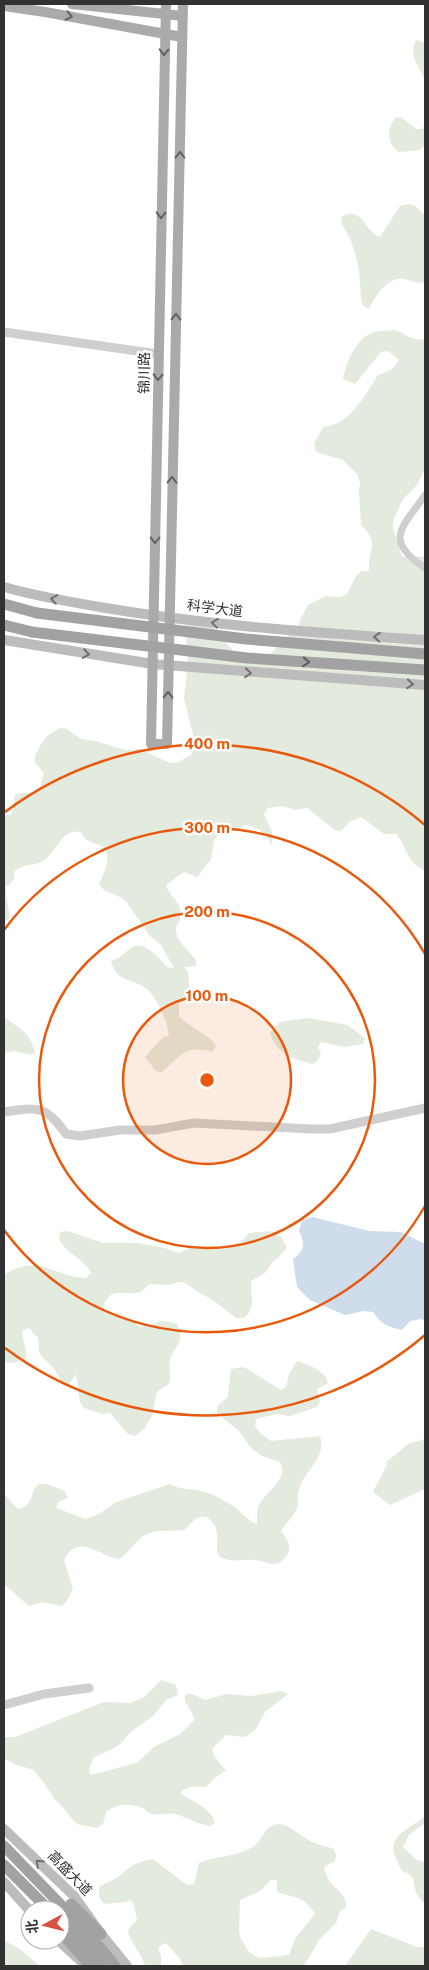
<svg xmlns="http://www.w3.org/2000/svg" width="429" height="1970" font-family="'Public Sans','Noto Sans SC',sans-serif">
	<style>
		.green { fill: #e3eade; fill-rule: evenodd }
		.water { fill: #cfdceb }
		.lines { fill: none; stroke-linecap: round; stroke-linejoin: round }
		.minor { stroke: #cfcfcf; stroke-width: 7 }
		.tertiary { stroke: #cfcfcf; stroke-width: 9 }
		.secondary { stroke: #bcbcbc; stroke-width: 10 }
		.primary { stroke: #aaa; stroke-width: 10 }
		.trunk { stroke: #a2a2a2; stroke-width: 11 }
		.trunk-bridge { stroke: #a2a2a2; stroke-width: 11 }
		.oneway { stroke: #626262 }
		.oneway2 { stroke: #707070 }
		.oneway3 { stroke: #595959 }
		.ring { fill: none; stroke: #e8590c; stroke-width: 2.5 }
		.labels { text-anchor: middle; stroke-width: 5; stroke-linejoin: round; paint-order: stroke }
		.street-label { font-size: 14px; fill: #323232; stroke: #fff }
		.centre { fill: #e8590c; stroke: #fff; stroke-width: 2.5 }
		.ring-label { font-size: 15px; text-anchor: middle; font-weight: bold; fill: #e8590c; stroke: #fff; stroke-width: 5; stroke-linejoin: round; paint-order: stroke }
	</style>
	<rect width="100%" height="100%" fill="#fff"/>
	<path class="green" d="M 416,40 L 425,43 L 425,80 C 419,66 408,55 416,40 Z
		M 401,117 L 416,129 L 422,129 L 425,125 L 425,145 L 420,150 L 399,152 C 387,144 386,130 395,118 Z
		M 408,204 L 414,205 L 425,215 L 425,285 L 423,282 C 414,284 411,280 404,279 C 387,276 375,297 369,309 L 363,306 C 360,298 361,291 360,283 C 359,261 353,241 341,223 L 342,216 C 364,207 363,230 380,237 L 400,206 Z
		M 394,330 C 406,333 412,342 425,339 L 425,469 L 417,485 L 403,499 L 393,521 L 393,528 L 402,557 L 412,556 L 425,557 L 425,871 C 404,860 409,849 396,834 L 384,834 L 361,817 L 349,822 L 341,831 L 335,830 L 307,808 L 296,810 L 282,806 L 268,808 L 264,814 L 272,832 L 272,845 C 265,834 259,827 245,825 L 239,829 L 218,835 L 214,840 L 211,859 L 197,877 L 184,872 L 170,882 L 166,886 C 172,901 183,900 180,920 C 167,934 187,948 196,960 L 196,966 L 184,967 L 188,971 C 188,979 191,990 189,997 L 182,998 L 179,1003 L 179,1016 C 188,1027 211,1035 216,1046 L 212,1052 C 184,1044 180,1057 161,1073 L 155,1070 L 145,1057 L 163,1037 L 169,1036 C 168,1023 157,997 147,989 C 134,978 117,984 111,961 C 120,958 124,953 131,948 C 144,939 160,959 167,967 L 174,968 L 161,945 L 150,936 L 127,903 L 122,898 L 104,890 L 99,884 C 104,874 115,850 99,845 C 90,841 85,842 81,832 C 63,828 58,848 46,859 C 37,867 24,862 14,872 C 15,879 13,883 6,887 C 5,898 10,908 9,919 L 4,922 L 4,816 L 12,814 L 15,794 L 35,792 L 40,787 L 44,773 L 35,763 L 35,756 L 42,742 L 48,735 L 60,728 L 67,729 L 81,739 L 96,741 L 125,750 L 140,749 L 170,763 L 177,763 L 191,755 L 195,742 L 184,699 L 188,662 L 185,625 L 190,620 L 214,628 L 233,651 L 266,658 C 278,650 283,634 297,631 L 301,618 L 308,605 L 326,596 L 340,597 L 347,594 L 356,576 L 361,571 L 369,571 C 368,546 381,545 361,525 L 359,491 L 360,483 L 358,475 L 343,460 L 316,452 L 314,444 L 323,427 C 351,424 364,396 378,375 L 391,370 L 399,360 L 388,351 L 381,352 L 355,384 L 343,379 C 346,363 356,337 375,332 C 381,330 388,331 394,330 Z
		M 4,1017 C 21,1030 27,1029 35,1051 L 32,1055 L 14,1051 L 4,1053 Z
		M 308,1018 L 348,1025 L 365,1038 L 363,1044 L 344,1047 L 321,1042 L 318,1047 L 321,1053 L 318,1060 L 313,1064 C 294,1060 276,1053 270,1033 L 280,1022 Z
		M 68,1231 L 103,1243 L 138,1243 L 165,1248 L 179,1253 L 192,1247 L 224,1246 L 240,1243 L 249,1233 L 271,1231 L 282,1238 L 287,1248 L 278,1258 L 273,1261 L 266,1272 L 251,1281 C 250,1296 257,1306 244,1318 L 237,1318 L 231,1314 L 213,1300 L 196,1291 L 184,1282 L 178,1282 L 168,1285 L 149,1284 C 147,1286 143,1291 140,1292 C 124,1297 111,1284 103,1307 L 105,1313 L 120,1313 L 140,1327 L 162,1321 L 176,1323 C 187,1342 174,1345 170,1360 C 168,1368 172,1376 169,1384 L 159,1390 L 156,1395 L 153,1414 L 144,1429 L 135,1436 L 128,1434 L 110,1413 L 103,1414 L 84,1408 L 80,1402 L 76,1374 L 69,1384 L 63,1384 L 53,1367 L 42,1357 L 39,1352 L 38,1338 L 29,1328 L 23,1330 C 21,1340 28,1349 26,1359 L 14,1363 L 4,1362 L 4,1275 C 38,1252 55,1278 86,1278 L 91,1273 C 84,1258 66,1254 59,1239 L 60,1232 Z
		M 297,1361 C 309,1365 325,1370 328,1383 L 317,1389 L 320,1402 L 317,1407 L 290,1416 L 276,1414 L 256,1419 L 255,1426 L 260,1433 L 271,1441 L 320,1436 C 327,1459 304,1470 299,1489 C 296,1497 300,1505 295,1512 C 291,1520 285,1523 281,1531 C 284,1535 288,1540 289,1545 C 291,1553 283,1564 274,1564 C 268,1564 262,1560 255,1560 C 245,1559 231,1563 221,1557 C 211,1550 225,1532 209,1519 C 199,1511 190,1525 184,1530 C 170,1532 154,1528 142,1537 C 133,1544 129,1553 119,1559 C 98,1556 78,1532 64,1560 L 73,1589 L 66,1602 L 61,1606 L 42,1602 L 29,1606 L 4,1584 L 4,1494 L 18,1509 C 36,1505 28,1493 39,1484 L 46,1484 L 65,1491 L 68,1498 L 58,1502 L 56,1508 L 85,1519 L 99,1514 L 116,1502 L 170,1484 C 182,1491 195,1488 208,1493 C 217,1496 227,1502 236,1508 C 243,1514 248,1521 257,1524 C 257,1518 256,1511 259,1505 C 267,1490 289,1480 280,1462 L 262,1456 L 251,1448 L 239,1431 L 217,1413 L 217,1406 L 228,1397 L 231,1369 L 244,1367 L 281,1390 L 286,1387 L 289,1374 Z
		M 425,1439 L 425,1489 L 390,1505 L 373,1492 L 388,1463 L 384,1464 L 408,1444 Z
		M 161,1680 L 176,1685 L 178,1695 L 166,1700 L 153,1716 L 132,1731 L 118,1746 L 93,1758 L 89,1769 L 90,1775 L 137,1763 L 154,1747 L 180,1734 L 195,1719 L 185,1701 L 185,1694 L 192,1694 L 205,1700 L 227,1694 L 251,1696 L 282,1691 L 288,1694 L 265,1712 L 256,1729 L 245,1737 L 226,1735 L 212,1749 L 214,1756 L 226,1771 L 217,1776 L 206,1787 C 196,1787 187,1785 180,1793 C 192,1802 211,1807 215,1823 L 210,1826 C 197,1824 188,1818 176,1814 C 168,1812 160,1816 153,1814 C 148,1814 147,1810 143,1808 C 130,1803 117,1803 106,1812 L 103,1824 L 97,1828 L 77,1824 L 72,1819 L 59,1803 L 54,1799 L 51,1793 L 34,1770 L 14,1764 L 4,1758 L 4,1737 L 15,1737 L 104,1702 L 130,1703 L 144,1697 Z
		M 425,1815 L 425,1823 L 409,1835 L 403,1847 L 417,1860 L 425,1862 L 425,1905 C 423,1902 419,1898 417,1894 C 411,1883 418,1876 402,1871 C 390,1848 388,1840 413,1825 C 418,1821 421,1821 425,1815 Z
		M 278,1824 C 291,1825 299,1835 310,1841 C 317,1845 326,1846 334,1849 L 336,1855 L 335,1861 L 324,1867 C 326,1887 349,1892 346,1908 L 340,1911 L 336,1923 L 320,1939 L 304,1966 L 183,1966 L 180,1959 L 166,1943 L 161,1945 L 158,1949 L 161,1955 L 161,1966 L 145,1966 C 142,1954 129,1941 128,1930 L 137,1919 L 134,1905 L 130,1900 L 125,1902 L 104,1904 C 98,1898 98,1894 100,1886 C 106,1883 116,1879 121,1875 C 131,1865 139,1861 153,1859 L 187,1885 L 194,1884 L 199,1863 C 215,1856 237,1857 253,1847 C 264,1840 263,1826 278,1824 ZM 271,1880 L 277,1880 L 277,1892 C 294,1898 305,1896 315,1914 L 295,1939 L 289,1955 L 259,1958 L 249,1952 L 241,1939 L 239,1932 L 240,1900 L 260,1891 Z
		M 371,1929 L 417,1947 L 424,1947 L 425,1966 L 345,1966 Z
		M 4,1940 L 21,1950 L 40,1966 L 4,1966 Z"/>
	<path class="water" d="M 312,1217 L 370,1231 L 401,1232 L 425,1244 L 425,1321 L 422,1319 L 410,1321 L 402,1330 C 388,1327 381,1324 373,1312 L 364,1311 L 345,1315 L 310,1300 L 297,1287 L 293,1259 C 305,1252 305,1242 299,1231 L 302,1220 Z"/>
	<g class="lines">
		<path class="minor" d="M 425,495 C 402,528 383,540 425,568"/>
		<path class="tertiary" d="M 4,332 L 158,354
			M 4,1112 C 37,1107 46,1105 66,1134 L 80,1136 L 120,1130 L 155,1130 L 194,1123 L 311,1129 L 330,1129 L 425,1108
			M 4,1705 L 44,1694 L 89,1688"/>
		<path class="secondary" d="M 4,587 C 39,597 75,603 112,609 C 215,626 320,633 425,640
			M 4,640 L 153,664 L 425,685
			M 4,1829 L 74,1896 L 101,1934 L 127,1966
			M 4,1882 L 30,1911
			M 58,1940 L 83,1963"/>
		<path class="primary" d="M 72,4 L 183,16
			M 166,4 L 151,744 L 167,744 L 183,4
			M 4,6 L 45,12 L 182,37"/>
		<path class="trunk" d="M 4,604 L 37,613
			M 4,625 L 32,632
			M 4,1846 L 88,1933 L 115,1966
			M 4,1865 L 49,1910
			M 71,1904 L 101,1934
			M 60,1920 L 80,1940 L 101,1966
			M 60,1931 L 90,1966"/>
		<path class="trunk-bridge" d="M 37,613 L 246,639 L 425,654
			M 32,632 L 247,658 L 425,670"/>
	</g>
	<defs><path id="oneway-chevron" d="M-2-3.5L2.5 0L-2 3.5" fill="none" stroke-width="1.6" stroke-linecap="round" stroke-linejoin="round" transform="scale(1.25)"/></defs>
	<g class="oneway">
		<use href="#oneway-chevron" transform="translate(69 16) rotate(11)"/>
		<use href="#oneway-chevron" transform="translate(164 52) rotate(91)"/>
		<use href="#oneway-chevron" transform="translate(180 155) rotate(-89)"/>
		<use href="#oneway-chevron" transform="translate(161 215) rotate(91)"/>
		<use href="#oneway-chevron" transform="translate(176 317) rotate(-89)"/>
		<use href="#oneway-chevron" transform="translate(158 377) rotate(91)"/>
		<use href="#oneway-chevron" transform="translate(172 480) rotate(-89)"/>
		<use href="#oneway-chevron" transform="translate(155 540) rotate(91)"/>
		<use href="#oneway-chevron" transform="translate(168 695) rotate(-89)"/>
	</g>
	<g class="oneway2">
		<use href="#oneway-chevron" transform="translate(54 599) rotate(-171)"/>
		<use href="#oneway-chevron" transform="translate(215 623) rotate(-173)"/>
		<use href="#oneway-chevron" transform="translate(377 637) rotate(-176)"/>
		<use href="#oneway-chevron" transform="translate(86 654) rotate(9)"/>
		<use href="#oneway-chevron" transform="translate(248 673) rotate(5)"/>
		<use href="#oneway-chevron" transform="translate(410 684) rotate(4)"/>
		<use href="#oneway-chevron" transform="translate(39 1863) rotate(-137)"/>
	</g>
	<use class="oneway3" href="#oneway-chevron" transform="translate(306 662) rotate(4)"/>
	<circle cx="207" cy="1080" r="84" fill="#e8590c" fill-opacity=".12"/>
	<g class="ring">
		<circle cx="207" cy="1080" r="84"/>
		<circle cx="207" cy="1080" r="168"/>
		<path d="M425 1206A252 252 0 0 1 4 1230M4 930A252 252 0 0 1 425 954"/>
		<path d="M425 1335A336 336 0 0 1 5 1348M5 812A336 336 0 0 1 425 825"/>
	</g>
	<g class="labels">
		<g class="street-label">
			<text transform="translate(144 373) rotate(-89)" y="5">锦川路</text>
			<text transform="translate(215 608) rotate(7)" y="5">科学大道</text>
			<text transform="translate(70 1873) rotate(46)" y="5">高盛大道</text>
		</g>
	</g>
	<circle cx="207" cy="1080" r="8" class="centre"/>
	<g class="ring-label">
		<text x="207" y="749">400 m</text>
		<text x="207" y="833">300 m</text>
		<text x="207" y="917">200 m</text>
		<text x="207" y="1001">100 m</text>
	</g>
	<rect width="429" height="1970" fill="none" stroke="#323232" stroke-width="10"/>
	<g transform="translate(45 1925) rotate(263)"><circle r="24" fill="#ffffff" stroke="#adadad"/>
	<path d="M0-4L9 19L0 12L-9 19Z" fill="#d95143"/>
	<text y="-8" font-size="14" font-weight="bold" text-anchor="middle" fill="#323232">北</text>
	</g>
</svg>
